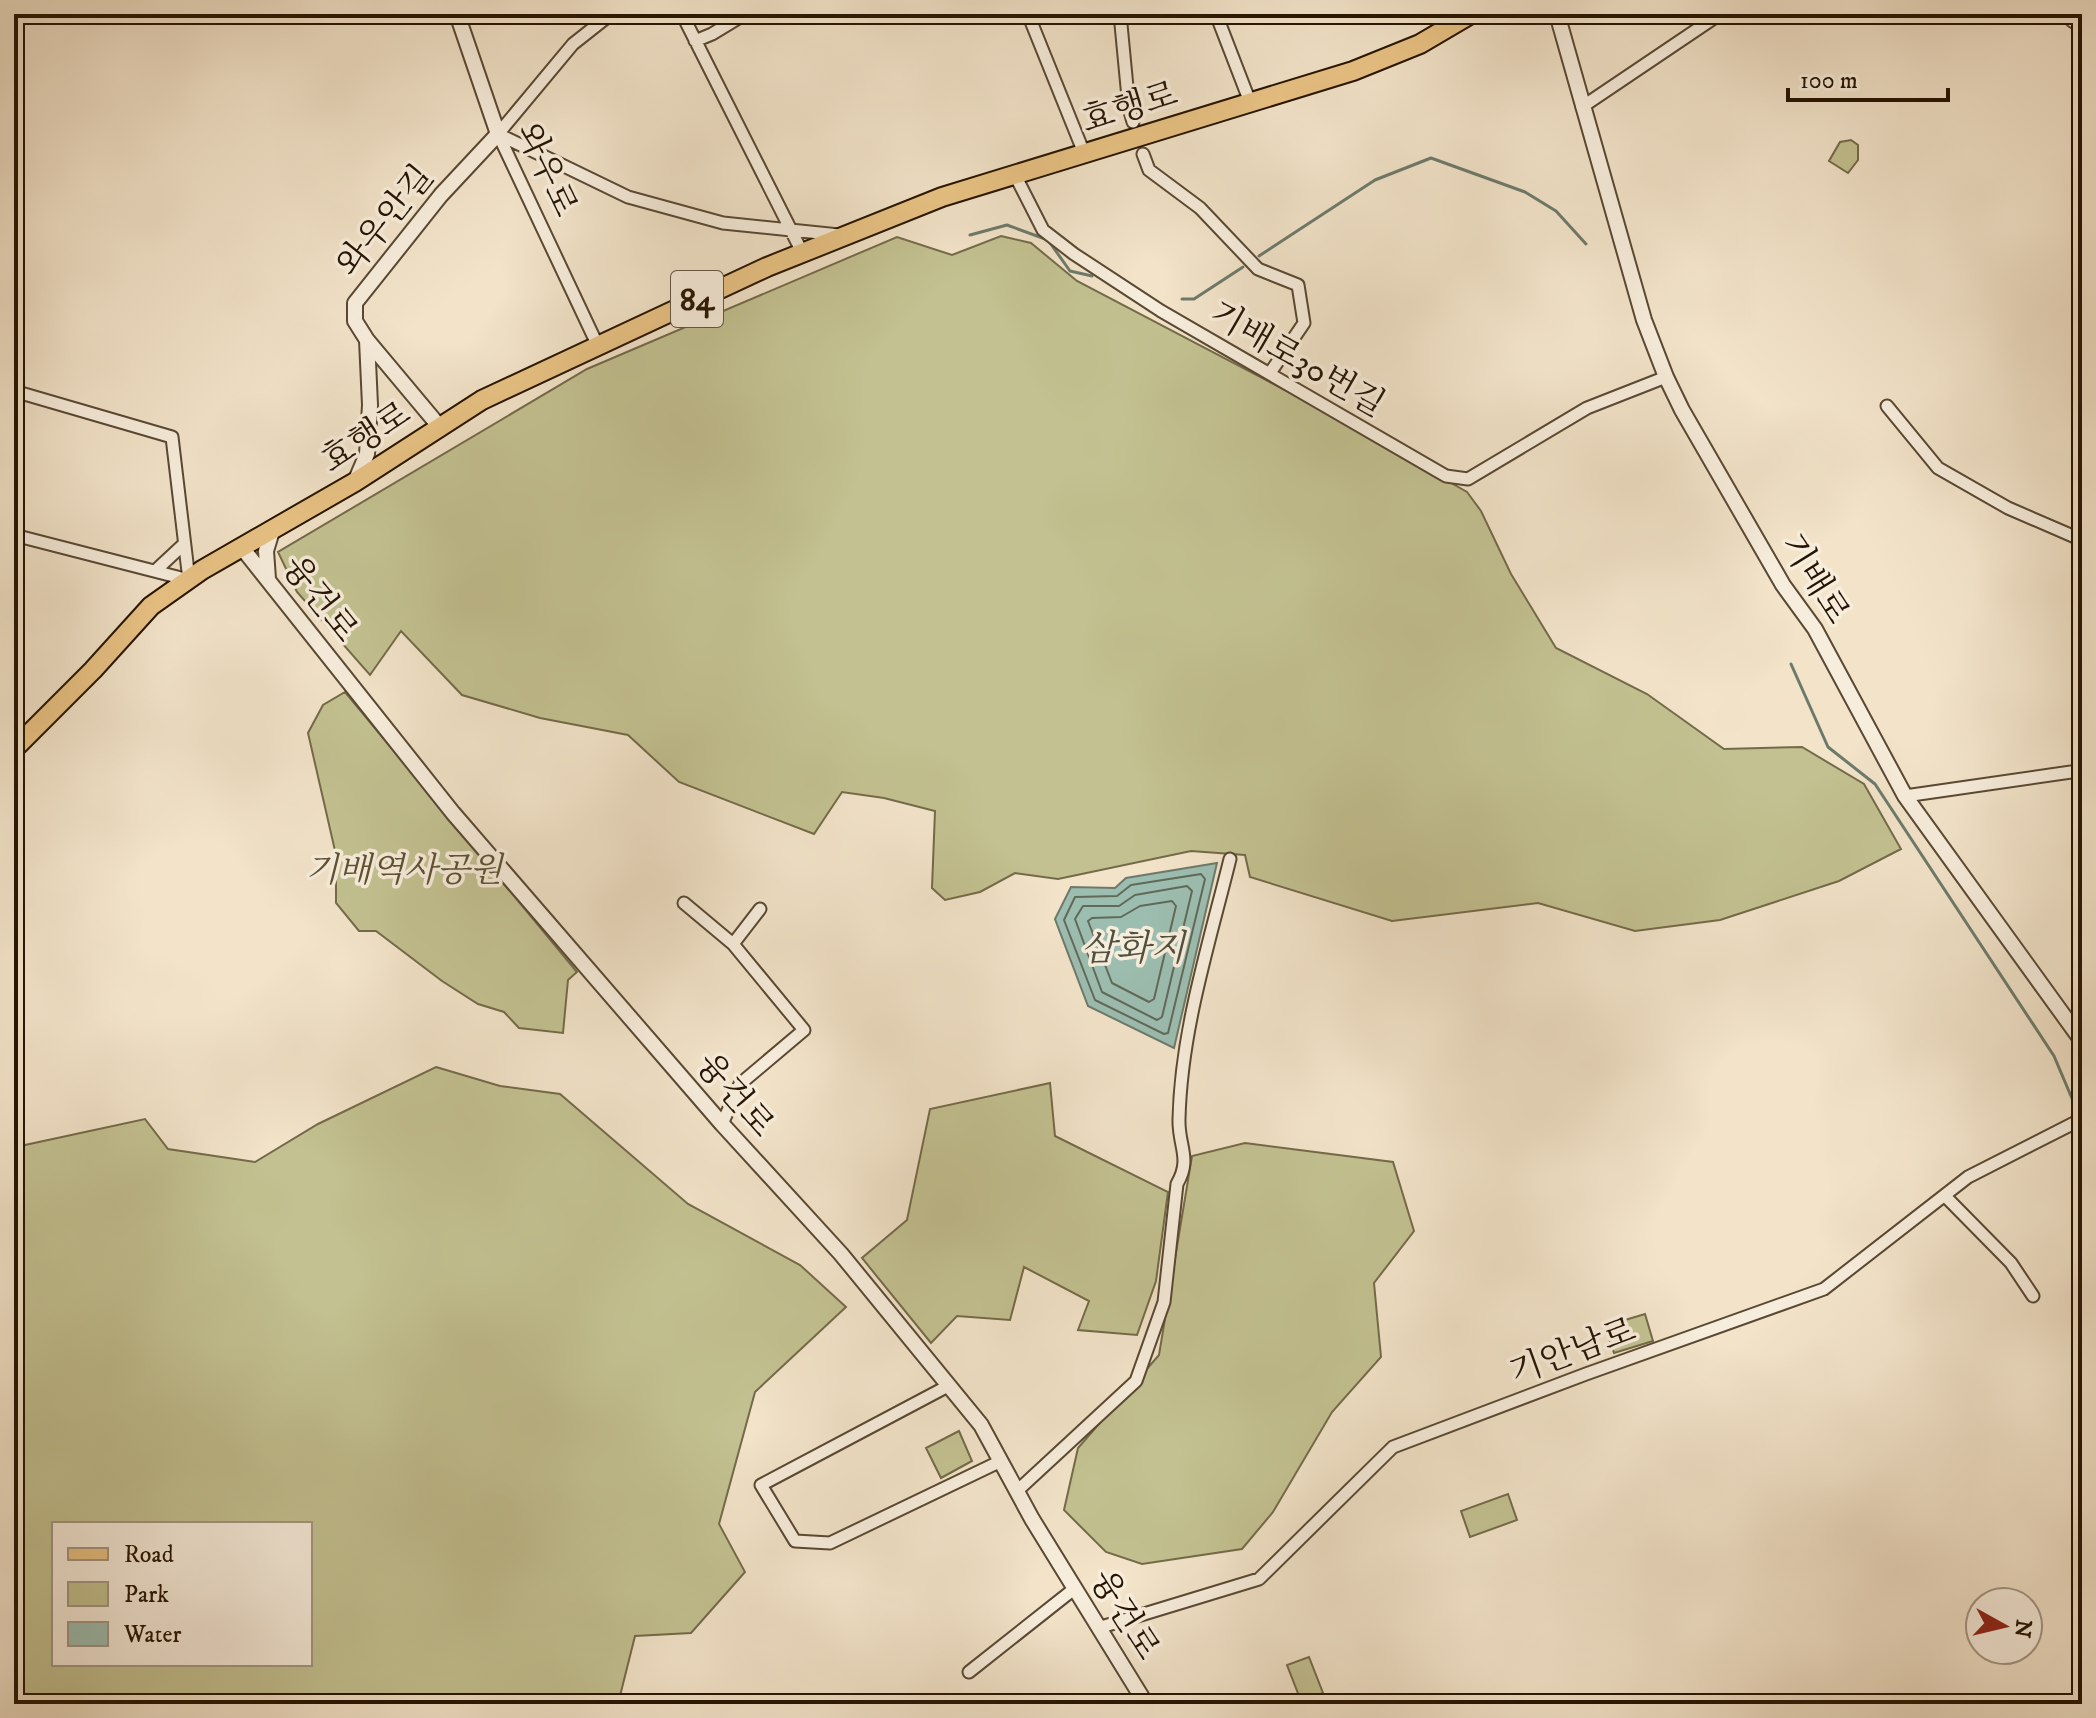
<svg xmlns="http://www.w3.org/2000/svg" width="2096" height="1718" font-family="'IM FELL DW Pica','Noto Serif KR',serif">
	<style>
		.green { fill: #c3c191; stroke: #746a49; stroke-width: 2; fill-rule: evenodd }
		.water { fill: #9cbeb1; stroke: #6d7a6b; stroke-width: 2 }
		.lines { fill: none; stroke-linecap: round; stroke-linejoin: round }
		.shore { stroke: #616959; stroke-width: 2 }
		.stream { stroke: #6d7a6b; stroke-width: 3 }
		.minor-casing { stroke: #594833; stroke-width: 15 }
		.tertiary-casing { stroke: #594833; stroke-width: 18 }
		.primary-casing { stroke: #261401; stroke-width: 22 }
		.minor { stroke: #f7eddc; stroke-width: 11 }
		.tertiary { stroke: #f7eddc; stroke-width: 14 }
		.primary { stroke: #e9c284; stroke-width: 18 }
		.labels { text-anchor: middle; stroke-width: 7; stroke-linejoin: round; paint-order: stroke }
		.shield { fill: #f7eddc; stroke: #655543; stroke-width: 2 }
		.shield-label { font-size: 32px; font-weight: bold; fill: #261401 }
		.street-label { font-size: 34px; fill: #261401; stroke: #f7eddc }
		.park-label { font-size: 34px; font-style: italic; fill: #5d5133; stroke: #f7eddc }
		.water-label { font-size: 36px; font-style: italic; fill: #4f503f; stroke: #f7eddc }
	</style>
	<rect width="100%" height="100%" fill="#f2e3c9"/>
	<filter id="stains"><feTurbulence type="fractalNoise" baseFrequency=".0025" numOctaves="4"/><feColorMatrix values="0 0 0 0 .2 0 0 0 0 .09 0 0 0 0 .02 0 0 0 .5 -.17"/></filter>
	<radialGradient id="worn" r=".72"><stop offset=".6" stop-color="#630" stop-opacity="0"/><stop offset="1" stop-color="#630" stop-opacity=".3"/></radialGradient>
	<path class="green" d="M 1851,140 L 1858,145 L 1858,160 L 1848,173 L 1829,161 L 1840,142 Z
		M 1001,236 L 1031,243 L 1077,281 L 1308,402 L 1467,492 L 1481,511 L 1511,574 L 1556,648 L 1647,694 L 1724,749 L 1802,747 L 1864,784 L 1901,849 L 1839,881 L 1720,920 L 1635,931 L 1538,903 L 1392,921 L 1250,877 L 1245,855 L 1191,851 L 1058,879 L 1015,873 L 980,892 L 945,900 L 932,888 L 935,811 L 884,798 L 842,792 L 814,834 L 679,782 L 628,735 L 540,718 L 462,695 L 401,631 L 370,675 L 297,592 L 278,552 L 587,369 L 897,237 L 952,255 Z
		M 345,692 L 577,972 L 568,980 L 563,1033 L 519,1028 L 504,1012 L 478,1004 L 442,981 L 376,931 L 359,931 L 336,903 L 336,855 L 308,733 L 323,705 Z
		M 436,1067 L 500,1086 L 560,1094 L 688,1204 L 800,1265 L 846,1307 L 755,1392 L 719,1524 L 745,1572 L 691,1633 L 635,1636 L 618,1704 L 14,1704 L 14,1154 L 25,1145 L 145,1119 L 168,1149 L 255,1162 L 318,1124 ZM 310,1524 L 310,1664 L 54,1664 L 54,1524 Z
		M 1050,1083 L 1055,1136 L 1168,1192 L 1156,1281 L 1137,1335 L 1078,1330 L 1089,1301 L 1024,1267 L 1010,1320 L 957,1316 L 931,1343 L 862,1258 L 907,1220 L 930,1109 Z
		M 1245,1143 L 1393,1162 L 1414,1231 L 1374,1283 L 1381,1357 L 1332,1412 L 1273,1512 L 1242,1549 L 1142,1564 L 1106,1552 L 1064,1510 L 1078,1448 L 1159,1355 L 1192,1156 Z
		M 1645,1314 L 1653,1341 L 1614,1353 L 1605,1326 Z
		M 959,1431 L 972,1461 L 941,1478 L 926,1448 Z
		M 1508,1494 L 1517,1520 L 1470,1537 L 1461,1511 Z
		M 1309,1657 L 1323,1693 L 1301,1701 L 1287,1665 Z"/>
	<path class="water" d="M 1217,863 L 1174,1048 L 1088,1006 L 1055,919 L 1071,887 L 1115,888 L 1126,878 Z"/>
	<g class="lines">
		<path class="shore" d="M 1201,874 L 1205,879 L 1168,1033 L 1164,1034 L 1095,1000 L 1064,920 L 1075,897 L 1117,896 L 1131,885 Z
			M 1187,886 L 1192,891 L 1162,1017 L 1157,1020 L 1102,992 L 1075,919 L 1083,906 L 1119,906 L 1135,895 Z
			M 1172,901 L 1176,906 L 1154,999 L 1149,1002 L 1112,983 L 1088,921 L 1092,918 L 1121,917 L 1140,906 Z"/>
		<path class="stream" d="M 970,235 L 1007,225 L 1048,240 L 1070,271 L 1092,276
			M 1259,256 L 1375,180 L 1431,158 L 1525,192 L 1556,211 L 1586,244
			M 1182,299 L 1194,299 L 1243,267
			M 1791,664 L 1828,747 L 1875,784 L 2054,1056 L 2079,1115"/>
		<g class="minor-casing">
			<path id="minor" d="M 682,14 L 802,252
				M 1028,14 L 1084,153
				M 1120,14 L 1129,108 L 1133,122
				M 1216,14 L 1250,102
				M 2067,14 L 2072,21 L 2082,26
				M 1121,16 L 1137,14
				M 695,41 L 712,34 L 745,14
				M 1582,107 L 1720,14
				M 498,134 L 628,197 L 723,223 L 839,235
				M 498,134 L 597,344
				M 498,134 L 573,44 L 611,14
				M 1143,154 L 1149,170 L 1200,208 L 1258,269 L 1298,285 L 1304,323 L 1270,373
				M 1015,175 L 1043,230 L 1074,254 L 1161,311 L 1446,476 L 1468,479 L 1587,408 L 1666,377
				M 14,391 L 172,437 L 189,580 L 14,535
				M 1887,406 L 1938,468 L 2008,508 L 2082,540
				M 155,571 L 184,544
				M 1905,796 L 2071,772 L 2082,774
				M 684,903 L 733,944 L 804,1030 L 740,1084 L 722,1124
				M 733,944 L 760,909
				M 1945,1196 L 2011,1263 L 2033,1296
				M 948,1386 L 761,1485 L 795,1541 L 830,1543 L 1001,1461
				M 1017,1491 L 1136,1381 L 1164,1302 L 1177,1184 C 1192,1158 1178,1146 1179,1119 C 1181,1031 1209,944 1230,859
				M 1098,1628 L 1259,1579 L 1393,1447 L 1586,1374 L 1824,1289 L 1968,1177 L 2082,1119
				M 969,1672 L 1074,1589"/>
		</g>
		<g class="tertiary-casing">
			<path id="tertiary" d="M 1557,14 L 1644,320 L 1666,377 L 1682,410 L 1783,585 L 1815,629 L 1905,796 L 2082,1041
				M 439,426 L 367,340 L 355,321 L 355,303 L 441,195 L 498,134 L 457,14
				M 355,482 L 367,454 L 370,405 L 367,340
				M 243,549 L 453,813 L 722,1124 L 841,1254 L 981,1425 L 1032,1519 L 1146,1704
				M 268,579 L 266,551 L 272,531"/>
		</g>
		<g class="primary-casing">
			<path id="primary" d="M 14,749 L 93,670 L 151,606 L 202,570 L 355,482 L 482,400 L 767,267 L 942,197 L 1353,71 L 1420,44 L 1471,14"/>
		</g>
		<use href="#minor" class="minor"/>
		<use href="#tertiary" class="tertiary"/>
		<use href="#primary" class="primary"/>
	</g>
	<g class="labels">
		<rect class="shield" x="671" y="271" width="52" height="56" rx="6"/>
		<g class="shield-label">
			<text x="697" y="310">84</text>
		</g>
		<g class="street-label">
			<text transform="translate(1129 106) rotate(-17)" y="12">효행로</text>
			<text transform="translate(548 169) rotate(65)" y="12">와우로</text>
			<text transform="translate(384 220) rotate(-51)" y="12">와우안길</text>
			<text transform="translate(1298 358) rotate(30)" y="12">기배로30번길</text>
			<text transform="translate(365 436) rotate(-33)" y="12">효행로</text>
			<text transform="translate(1816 578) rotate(58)" y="12">기배로</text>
			<text transform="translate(321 598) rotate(52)" y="12">융건로</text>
			<text transform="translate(736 1094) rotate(49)" y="12">융건로</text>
			<text transform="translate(1572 1350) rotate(-20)" y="12">기안남로</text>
			<text transform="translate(1126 1614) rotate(58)" y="12">융건로</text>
		</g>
		<g class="park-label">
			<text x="404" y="881">기배역사공원</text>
		</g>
		<g class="water-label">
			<text x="1133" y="960">삼화지</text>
		</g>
	</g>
	<rect width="2096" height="1718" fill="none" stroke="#f2e3c9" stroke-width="48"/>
	<rect x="16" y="16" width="2064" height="1686" fill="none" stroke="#261401" stroke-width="4"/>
	<rect x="24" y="24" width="2048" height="1670" fill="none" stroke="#261401" stroke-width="2"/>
	<rect x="52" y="1522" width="260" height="144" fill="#f7eddc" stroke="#a39684" stroke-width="2"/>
	<rect x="68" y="1548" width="40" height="12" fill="#e9c284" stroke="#a39684" stroke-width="2"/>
	<text x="124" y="1562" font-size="24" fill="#261401">Road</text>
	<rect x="68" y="1582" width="40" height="24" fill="#c3c191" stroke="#a39684" stroke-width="2"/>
	<text x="124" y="1602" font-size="24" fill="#261401">Park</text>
	<rect x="68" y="1622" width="40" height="24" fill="#9cbeb1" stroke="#a39684" stroke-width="2"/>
	<text x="124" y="1642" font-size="24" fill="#261401">Water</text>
	<g transform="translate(2004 1626) rotate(98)"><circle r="38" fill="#f7eddc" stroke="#a39684" stroke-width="2"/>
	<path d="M0-6L14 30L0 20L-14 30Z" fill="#8f2418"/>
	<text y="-12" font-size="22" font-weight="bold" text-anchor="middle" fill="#261401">N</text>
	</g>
	<path d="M1788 88v12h160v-12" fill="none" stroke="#261401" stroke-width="4"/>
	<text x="1800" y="88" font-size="24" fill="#261401" stroke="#f7eddc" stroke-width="6" paint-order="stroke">100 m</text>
	<rect width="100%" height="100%" filter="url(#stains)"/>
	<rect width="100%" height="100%" fill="url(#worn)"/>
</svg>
